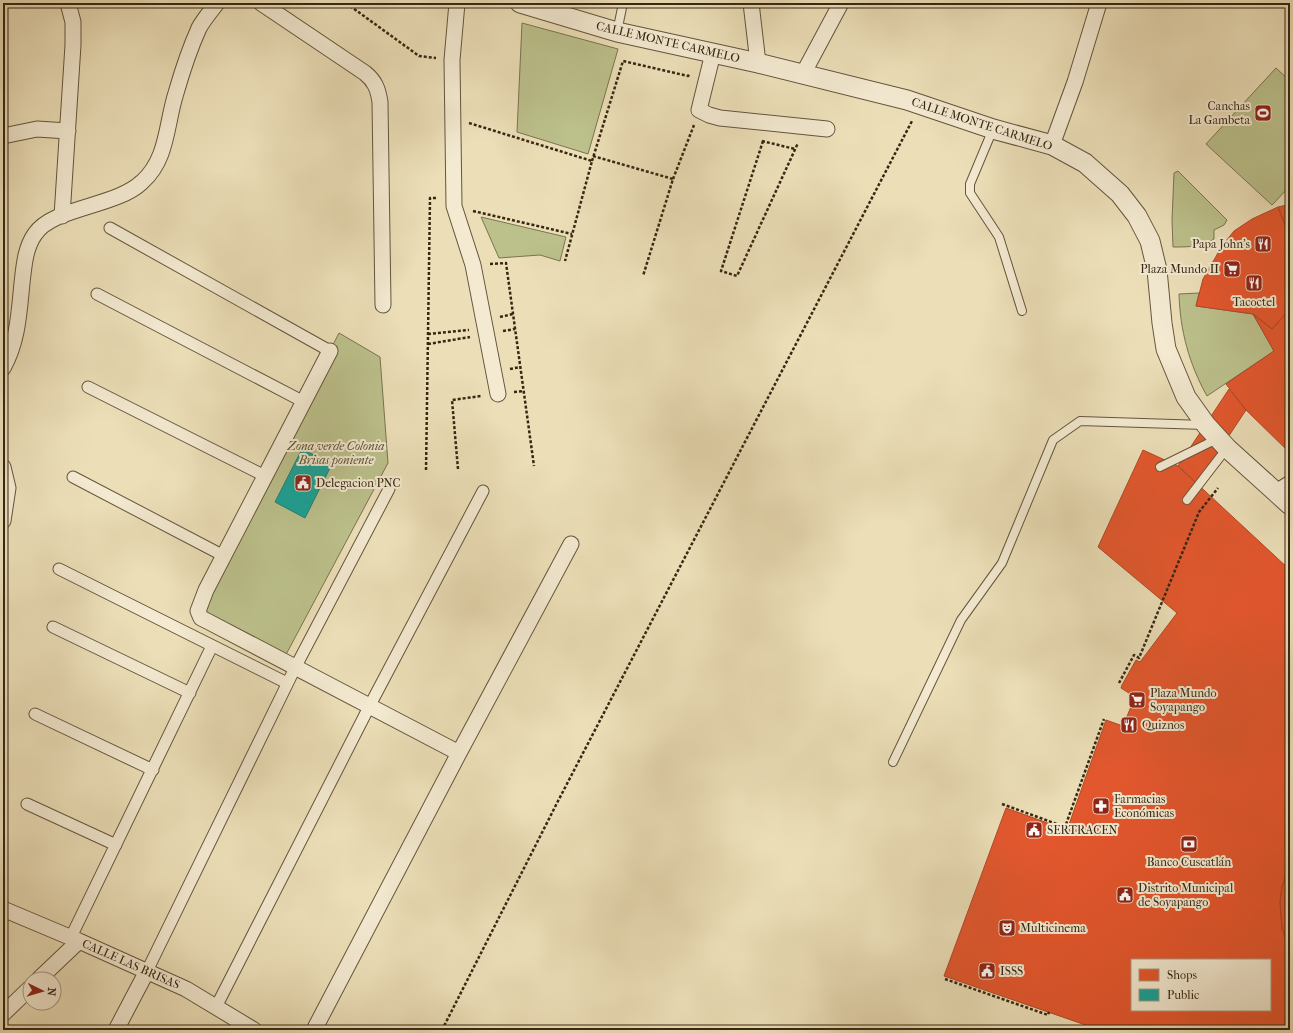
<svg xmlns="http://www.w3.org/2000/svg" width="1293" height="1033" font-family="'IM FELL French Canon',serif">
	<style>
		.green { fill: #bcc18c; stroke: #797450 }
		.shops { fill: #e4572e; stroke: #b04926; fill-rule: evenodd }
		.public { fill: #17a398; stroke: #207e70 }
		.lines { fill: none; stroke-linecap: round; stroke-linejoin: round }
		.service-casing { stroke: #64553c; stroke-width: 10 }
		.pedestrian-casing { stroke: #64553c; stroke-width: 13 }
		.minor-casing { stroke: #64553c; stroke-width: 17 }
		.tertiary-casing { stroke: #64553c; stroke-width: 21 }
		.path { stroke: #362713; stroke-width: 2.5; stroke-dasharray: 3 2; stroke-linecap: butt }
		.service { stroke: #f3ead1; stroke-width: 8 }
		.pedestrian { stroke: #f3ead1; stroke-width: 11 }
		.minor { stroke: #f3ead1; stroke-width: 15 }
		.tertiary { stroke: #f3ead1; stroke-width: 19 }
		.labels { text-anchor: middle; stroke-width: 4; stroke-linejoin: round; paint-order: stroke }
		.street-label { font-size: 12px; fill: #362713; stroke: #f3ead1 }
		.poi-label { font-size: 12px; fill: #362713; stroke: #f3ead1; text-anchor: start }
		.park-label { font-size: 12px; font-style: italic; fill: #584e31; stroke: #f3ead1 }
	</style>
	<rect width="100%" height="100%" fill="#ecdfb8"/>
	<filter id="stains"><feTurbulence type="fractalNoise" baseFrequency=".005" numOctaves="4"/><feColorMatrix values="0 0 0 0 .2 0 0 0 0 .09 0 0 0 0 .02 0 0 0 .5 -.17"/></filter>
	<radialGradient id="worn" r=".72"><stop offset=".6" stop-color="#630" stop-opacity="0"/><stop offset="1" stop-color="#630" stop-opacity=".3"/></radialGradient>
	<path class="green" d="M 522,23 L 618,49 L 588,154 L 517,132 Z
		M 1276,68 L 1290,81 L 1290,186 L 1272,205 L 1206,144 Z
		M 1178,171 L 1227,220 L 1224,225 L 1214,230 L 1214,239 C 1203,247 1187,247 1173,247 L 1172,220 L 1174,173 Z
		M 481,217 L 566,237 L 560,261 L 540,255 L 499,258 Z
		M 1199,293 L 1196,306 L 1253,314 L 1274,351 L 1207,396 C 1189,364 1180,330 1179,294 Z
		M 339,333 L 380,357 L 388,463 L 282,662 L 209,622 L 201,603 Z"/>
	<path class="shops" d="M 1287,205 L 1290,208 L 1290,237 L 1278,207 Z
		M 1278,207 L 1290,237 L 1290,309 L 1272,329 L 1253,314 L 1196,306 L 1203,279 L 1222,246 L 1234,231 L 1252,219 Z
		M 1290,309 L 1290,453 L 1246,410 L 1226,384 L 1274,351 L 1253,314 L 1272,329 Z
		M 1229,389 L 1246,410 L 1197,484 L 1178,466 Z
		M 1143,450 L 1178,466 L 1290,570 L 1290,864 L 1282,887 L 1280,902 L 1282,928 L 1290,951 L 1290,1030 L 1100,1030 L 944,976 L 1006,808 L 1067,830 L 1106,720 L 1123,726 L 1135,697 L 1121,688 L 1122,685 L 1136,660 L 1140,662 L 1177,613 L 1098,547 ZM 1132,960 L 1270,960 L 1270,1010 L 1132,1010 Z
		M 1290,864 L 1290,951 L 1282,928 L 1280,902 L 1282,887 Z"/>
	<path class="public" d="M 302,449 L 332,464 L 305,518 L 275,502 Z"/>
	<g class="lines">
		<g class="service-casing">
			<path id="service" d="M 617,32 L 623,3
				M 993,129 L 970,184 L 970,193 L 999,237 L 1022,311
				M 1160,467 L 1217,439
				M 1273,490 L 1290,479
				M 1187,500 L 1227,448
				M 893,762 L 961,620 L 1002,563 L 1053,440 L 1080,421 L 1205,425"/>
		</g>
		<g class="pedestrian-casing">
			<path id="pedestrian" d="M 110,228 L 330,351
				M 97,294 L 304,402
				M 88,387 L 265,476
				M 73,477 L 224,556
				M 59,569 L 287,683
				M 53,627 L 190,693
				M 35,714 L 153,770
				M 27,804 L 116,845
				M 71,937 L 212,646
				M 147,971 L 295,668 L 389,489
				M 216,1007 L 369,707 L 483,491"/>
		</g>
		<g class="minor-casing">
			<path id="minor" d="M 261,3 L 365,73 C 375,81 378,89 380,102 L 383,305
				M 457,3 L 452,60 L 454,206 L 473,265 L 498,394
				M 751,3 L 758,63
				M 713,53 L 699,110 L 709,115 L 720,118 L 827,129
				M 803,74 L 841,3
				M 3,136 L 37,129 L 68,131
				M 1052,145 L 1075,82 L 1099,3
				M 62,216 L 73,45 L 73,22 L 68,3
				M 330,351 L 206,590 L 198,611 L 201,618 L 209,622 L 459,753
				M 3,368 C 18,341 19,313 22,283 C 24,266 25,248 35,234 C 53,207 116,207 142,182 C 168,159 166,124 176,93 C 182,72 190,48 199,28 C 204,19 211,11 217,3
				M 3,467 L 8,488 L 3,521
				M 3,909 L 79,941 L 186,989 L 254,1030
				M 39,979 L 79,941
				M 3,1014 L 30,988
				M 116,1030 L 147,971
				M 314,1030 L 459,753 L 571,544"/>
		</g>
		<g class="tertiary-casing">
			<path id="tertiary" d="M 520,3 L 617,32 L 758,63 L 907,100 L 993,129 L 1052,145 L 1085,163 L 1120,194 L 1137,216 L 1150,241 L 1157,270 L 1162,323 L 1166,349 L 1186,397 L 1206,425 L 1227,448 L 1290,505"/>
		</g>
		<path class="path" d="M 346,3 L 419,56 L 436,58
			M 469,123 L 592,161 L 565,261
			M 762,141 L 795,149
			M 763,141 L 721,271 L 737,276 L 798,143
			M 593,156 L 673,179 L 643,276
			M 592,161 L 623,61 L 688,76 L 690,74
			M 673,179 L 694,125
			M 473,211 L 572,234
			M 490,264 L 506,263 L 534,466
			M 500,317 L 513,314
			M 503,331 L 515,329
			M 428,334 L 469,330
			M 428,344 L 470,337
			M 510,369 L 520,367
			M 514,392 L 524,391
			M 458,469 L 452,400 L 481,396
			M 426,470 L 430,198 L 438,198
			M 1119,683 L 1134,655 L 1139,658 L 1199,512 L 1218,488
			M 1002,804 L 1065,827 L 1104,719
			M 945,979 L 1048,1015 L 1049,1012
			M 442,1030 L 557,803 L 912,121"/>
		<use href="#service" class="service"/>
		<use href="#pedestrian" class="pedestrian"/>
		<use href="#minor" class="minor"/>
		<use href="#tertiary" class="tertiary"/>
	</g>
	<defs>
		<g id="stadium-square" transform="scale(0.9)"><rect x="-9" y="-9" width="18" height="18" rx="4" fill="#8f2418" stroke="#f3ead1"/><path d="M0-5a6.5 5 0 1 0 0 10a6.5 5 0 1 0 0-10ZM-3.5-1.8h7v3.6h-7Z" fill="#fff"/></g>
		<g id="restaurant-square" transform="scale(0.9)"><rect x="-9" y="-9" width="18" height="18" rx="4" fill="#8f2418" stroke="#f3ead1"/><path d="M-5-6h1v4h1v-4h1v4h1v-4h1v5L-1.5 .5V6h-2V.5L-5-1ZM5-6V6H3V1.5H1.5Q1.5-4 5-6Z" fill="#fff"/></g>
		<g id="supermarket-square" transform="scale(0.9)"><rect x="-9" y="-9" width="18" height="18" rx="4" fill="#8f2418" stroke="#f3ead1"/><path d="M-6-5.5h2.5l.6 2H6L4.5 2H-2.5L-4.4-4H-6ZM-1.5 3.2a1.3 1.3 0 1 0 .1 0ZM3 3.2a1.3 1.3 0 1 0 .1 0Z" fill="#fff"/></g>
		<g id="civic-square" transform="scale(0.9)"><rect x="-9" y="-9" width="18" height="18" rx="4" fill="#8f2418" stroke="#f3ead1"/><path d="M-.6-6.5H3V-4.5H.6V-3L4-1V1h2V6H-6V1h2V-1L-.6-3ZM-1.2 2.5V6h2.4V2.5Z" fill="#fff"/></g>
		<g id="pharmacy-square" transform="scale(0.9)"><rect x="-9" y="-9" width="18" height="18" rx="4" fill="#8f2418" stroke="#f3ead1"/><path d="M-2-6h4v4h4v4h-4v4h-4v-4h-4v-4h4Z" fill="#fff"/></g>
		<g id="bank-square" transform="scale(0.9)"><rect x="-9" y="-9" width="18" height="18" rx="4" fill="#8f2418" stroke="#f3ead1"/><path d="M-6-4H6V4H-6ZM0-2.3a2.3 2.3 0 1 0 0 4.6a2.3 2.3 0 1 0 0-4.6Z" fill="#fff"/></g>
		<g id="theatre-square" transform="scale(0.9)"><rect x="-9" y="-9" width="18" height="18" rx="4" fill="#8f2418" stroke="#f3ead1"/><path d="M-5-5.5Q0-4 5-5.5V0Q5 5 0 6Q-5 5-5 0ZM-3.3-2.5H-1v1.5H-3.3ZM1-2.5H3.3v1.5H1ZM-2.8 1Q0 5.5 2.8 1Z" fill="#fff"/></g>
	</defs>
	<g fill-rule="evenodd">
		<use href="#stadium-square" x="1263" y="113"/>
		<use href="#restaurant-square" x="1263" y="244"/>
		<use href="#supermarket-square" x="1232" y="269"/>
		<use href="#restaurant-square" x="1254" y="283"/>
		<use href="#civic-square" x="303" y="483"/>
		<use href="#supermarket-square" x="1137" y="700"/>
		<use href="#restaurant-square" x="1129" y="725"/>
		<use href="#pharmacy-square" x="1101" y="806"/>
		<use href="#civic-square" x="1034" y="830"/>
		<use href="#bank-square" x="1189" y="844"/>
		<use href="#civic-square" x="1125" y="895"/>
		<use href="#theatre-square" x="1007" y="928"/>
		<use href="#civic-square" x="987" y="971"/>
	</g>
	<g class="labels">
		<g class="street-label">
			<text transform="translate(668 42) rotate(13)" y="4">CALLE MONTE CARMELO</text>
			<text transform="translate(982 124) rotate(18)" y="4">CALLE MONTE CARMELO</text>
			<text transform="translate(131 964) rotate(24)" y="4">CALLE LAS BRISAS</text>
		</g>
		<g class="poi-label">
			<text x="1250" y="110" text-anchor="end">Canchas<tspan x="1250" dy="14">La Gambeta</tspan></text>
			<text x="1250" y="248" text-anchor="end">Papa John's</text>
			<text x="1219" y="273" text-anchor="end">Plaza Mundo II</text>
			<text x="1254" y="306" text-anchor="middle">Tacoctel</text>
			<text x="316" y="487">Delegacion PNC</text>
			<text x="1150" y="697">Plaza Mundo<tspan x="1150" dy="14">Soyapango</tspan></text>
			<text x="1142" y="729">Quiznos</text>
			<text x="1114" y="803">Farmacias<tspan x="1114" dy="14">Económicas</tspan></text>
			<text x="1047" y="834">SERTRACEN</text>
			<text x="1189" y="866" text-anchor="middle">Banco Cuscatlán</text>
			<text x="1138" y="892">Distrito Municipal<tspan x="1138" dy="14">de Soyapango</tspan></text>
			<text x="1020" y="932">Multicinema</text>
			<text x="1000" y="975">ISSS</text>
		</g>
		<g class="park-label">
			<text x="336" y="450">Zona verde Colonia<tspan x="336" dy="14">Brisas poniente</tspan></text>
		</g>
	</g>
	<rect width="1293" height="1033" fill="none" stroke="#ecdfb8" stroke-width="16"/>
	<rect x="4" y="4" width="1285" height="1025" fill="none" stroke="#362713" stroke-width="2"/>
	<rect x="8" y="8" width="1277" height="1017" fill="none" stroke="#362713"/>
	<rect x="1131" y="959" width="140" height="52" fill="#f3ead1" stroke="#a79c85"/>
	<rect x="1139" y="969" width="20" height="12" fill="#e4572e" stroke="#a79c85"/>
	<text x="1167" y="979" font-size="12" fill="#362713">Shops</text>
	<rect x="1139" y="989" width="20" height="12" fill="#17a398" stroke="#a79c85"/>
	<text x="1167" y="999" font-size="12" fill="#362713">Public</text>
	<g transform="translate(42 991) rotate(95)"><circle r="19" fill="#f3ead1" stroke="#a79c85"/>
	<path d="M0-3L7 15L0 10L-7 15Z" fill="#8f2418"/>
	<text y="-6" font-size="11" font-weight="bold" text-anchor="middle" fill="#362713">N</text>
	</g>
	<rect width="100%" height="100%" filter="url(#stains)"/>
	<rect width="100%" height="100%" fill="url(#worn)"/>
</svg>
